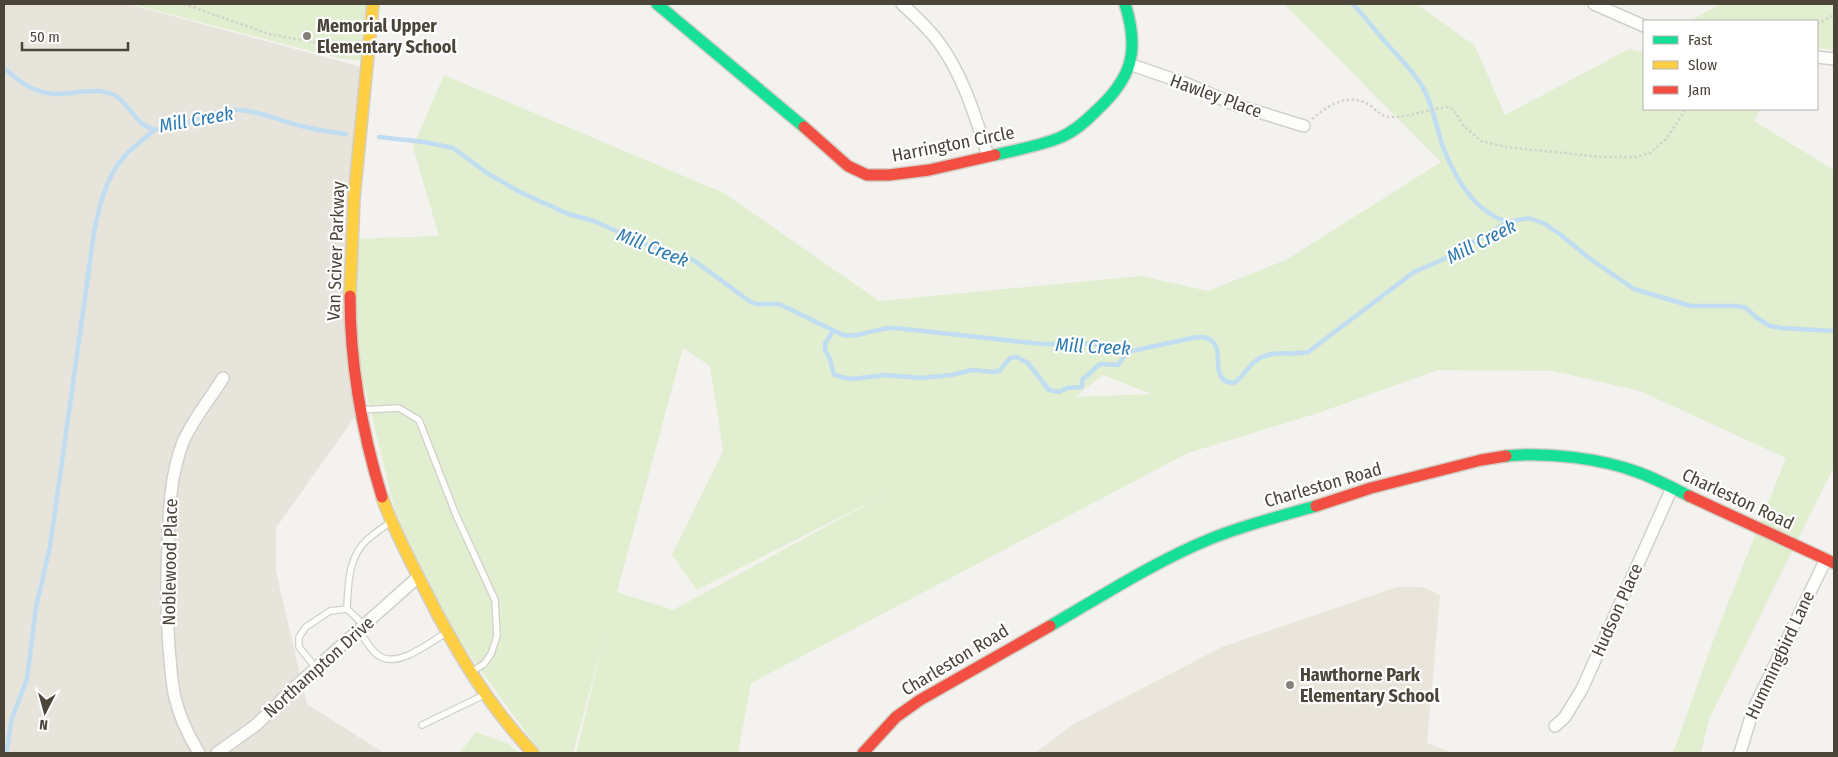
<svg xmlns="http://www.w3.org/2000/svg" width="1838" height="757" font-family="'Fira Sans Condensed',sans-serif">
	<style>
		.residential { fill: #e7e4dc }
		.education { fill: #eae5da }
		.green { fill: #e1eecf; fill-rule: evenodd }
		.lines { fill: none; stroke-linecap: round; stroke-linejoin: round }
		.stream { stroke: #c0ddf1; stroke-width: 4.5 }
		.lane-casing { stroke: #d2d0cb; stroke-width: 8 }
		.street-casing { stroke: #d2d0cb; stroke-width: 14 }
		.fast-casing { stroke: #d3cfc5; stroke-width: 14 }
		.slow-casing { stroke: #d3cfc5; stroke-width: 14 }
		.jam-casing { stroke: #d3cfc5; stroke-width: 14 }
		.path { stroke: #d3d2cc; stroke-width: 2.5; stroke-dasharray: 2.5 2.5; stroke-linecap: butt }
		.lane { stroke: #fdfdfc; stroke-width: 5.5 }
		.street { stroke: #fdfdfc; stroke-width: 11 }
		.fast { stroke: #16e098; stroke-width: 11 }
		.slow { stroke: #ffcf43; stroke-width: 11 }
		.jam { stroke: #f24e42; stroke-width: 11 }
		.poi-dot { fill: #868178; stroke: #fff; stroke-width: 2 }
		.labels { text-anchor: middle; stroke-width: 4.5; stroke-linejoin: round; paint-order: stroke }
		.poi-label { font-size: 18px; font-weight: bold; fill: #4b4439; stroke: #fff; text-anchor: start }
		.street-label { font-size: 18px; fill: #4b4439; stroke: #fff }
		.water-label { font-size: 19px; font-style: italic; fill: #2e7ab2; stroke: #fff }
	</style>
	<rect width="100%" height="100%" fill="#f4f2ee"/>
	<path class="residential" d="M 4,4 L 128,4 L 366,68 L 354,207 L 360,410 L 276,528 L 276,571 L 307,704 L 384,753 L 4,753 Z"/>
	<path class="education" d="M 1397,587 L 1423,587 L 1440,595 L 1427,743 L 1453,753 L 1035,753 L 1074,724 L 1222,647 Z"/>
	<path class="green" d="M 131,4 L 374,4 L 368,61 L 337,58 Z
		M 1284,4 L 1417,4 L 1475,46 L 1505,115 L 1629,49 L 1644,52 L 1644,109 L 1760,109 L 1754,121 L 1834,170 L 1834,467 L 1709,719 L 1701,753 L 1673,753 L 1713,641 L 1786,458 L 1640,391 L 1553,371 L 1438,370 L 1321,412 L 1188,453 L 751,683 L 738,753 L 576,753 L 605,635 L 573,753 L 541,753 L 410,573 L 349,322 L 352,239 L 439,236 L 413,147 L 444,75 L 724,193 L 879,301 L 1141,276 L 1208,291 L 1286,260 L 1441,162 ZM 683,348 L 710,366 L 723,451 L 672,555 L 697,590 L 884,495 L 673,610 L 617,592 ZM 1103,375 L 1152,394 L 1075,397 Z
		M 1720,4 L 1834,4 L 1834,50 L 1817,48 L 1817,21 L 1690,21 Z
		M 476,732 L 509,744 L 518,753 L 459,753 Z"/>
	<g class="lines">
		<path class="stream" d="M 1353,4 C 1365,17 1376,31 1388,45 C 1400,58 1413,71 1422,86 C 1433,104 1436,127 1443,147 C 1455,178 1475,213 1508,222
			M 4,68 C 15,77 25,87 39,91 C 64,100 89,84 114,95 C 130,103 135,125 153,129 C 174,133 211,108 238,110 C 260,111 280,121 301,126 C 316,130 331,132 346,134
			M 379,137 L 424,142 L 453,148 L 487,173 L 520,192 L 568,214 L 594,221 L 650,246 L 685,256 L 695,261 L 749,301 L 756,304 L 779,304 L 843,335 C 862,338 875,327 895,328 L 1042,344 L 1091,344 L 1127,352 L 1197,337 C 1200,337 1206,337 1209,339 C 1228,349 1206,381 1234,383 C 1243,377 1248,366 1257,360 C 1273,349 1290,356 1308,352 L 1414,272 L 1444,259 L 1508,222 L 1529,218 L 1545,224 L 1561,235 L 1589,258 L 1634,289 L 1691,306 L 1737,306 L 1746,308 L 1757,318 L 1770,326 L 1781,328 L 1834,331
			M 833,331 L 825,344 L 825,350 L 830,359 L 833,372 L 835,375 L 841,377 L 852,379 L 885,375 L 921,378 L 951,375 L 972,370 L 994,372 L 999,371 L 1010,358 L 1016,357 L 1028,363 L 1049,390 L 1059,392 L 1067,388 L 1082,387 L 1082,380 L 1100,364 L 1118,365 L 1127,352
			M 6,753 L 12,718 L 27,679 L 36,607 L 50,547 L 94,233 C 99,207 105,179 123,158 C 132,147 145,139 155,129"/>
		<g class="lane-casing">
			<path id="lane" d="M 360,410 L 399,408 L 419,420 L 456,515 L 495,600 L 497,636 L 491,654 L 484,664 L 471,672
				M 347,609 C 348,585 348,556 368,539 C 375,533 383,527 391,522
				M 359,630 C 365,639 371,652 381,657 C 400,667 430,642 446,633
				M 316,668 L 299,647 L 299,637 L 306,627 L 330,611 L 347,609 L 364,625
				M 422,725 L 484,695"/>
		</g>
		<g class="street-casing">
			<path id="street" d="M 902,4 C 914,15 927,27 937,40 C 963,74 975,116 988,156
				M 1594,4 L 1644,26
				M 1817,57 L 1834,59
				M 1129,64 L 1187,84 L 1236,105 L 1304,126
				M 1555,726 L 1565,717 L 1582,689 L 1672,488
				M 199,753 C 188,735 180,718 175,698 C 171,681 171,665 169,649 C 167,615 166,581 168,547 C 169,511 170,476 183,442 C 193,419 210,399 223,378
				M 217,753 L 256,725 L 296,686 L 418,577
				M 1740,753 L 1753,710 L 1826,559"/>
		</g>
		<g class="fast-casing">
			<path id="fast" d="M 657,4 L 804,127
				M 995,155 C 1016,150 1039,146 1059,138 C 1074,132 1085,122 1096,111 C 1132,78 1140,51 1125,4
				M 1506,456 C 1547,452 1601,458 1640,473 C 1656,479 1673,488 1689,496
				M 1050,626 C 1102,596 1154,562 1210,539 C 1244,525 1281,516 1316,506"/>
		</g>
		<g class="slow-casing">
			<path id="slow" d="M 350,296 L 354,198 L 373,4
				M 382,497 C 393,529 409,558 424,588 C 454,648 487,704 533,753"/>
		</g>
		<g class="jam-casing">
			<path id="jam" d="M 804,127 L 848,166 L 867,175 L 889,175 L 929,170 L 995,155
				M 350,296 C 350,365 362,432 382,497
				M 1689,496 L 1834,563
				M 1316,506 L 1371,488 L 1481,460 L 1506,456
				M 863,753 L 896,717 L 920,700 L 1050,626"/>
		</g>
		<path class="path" d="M 184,4 L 269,34 L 323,44 L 357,44
			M 1817,24 L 1834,15
			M 1312,119 C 1328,105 1350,91 1371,106 C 1377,111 1382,117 1390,117 C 1410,118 1429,108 1448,107 L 1454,110 L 1463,125 L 1481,141 L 1506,147 L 1602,157 L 1636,157 L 1650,153 L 1666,139 L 1686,109"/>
		<use href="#lane" class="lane"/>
		<use href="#street" class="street"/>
		<use href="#fast" class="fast"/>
		<use href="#slow" class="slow"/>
		<use href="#jam" class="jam"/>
	</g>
	<g class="poi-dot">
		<circle cx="307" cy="36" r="5"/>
		<circle cx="1290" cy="685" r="5"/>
	</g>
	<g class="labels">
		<g class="poi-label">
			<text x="317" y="32">Memorial Upper<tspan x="317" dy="21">Elementary School</tspan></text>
			<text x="1300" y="681">Hawthorne Park<tspan x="1300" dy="21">Elementary School</tspan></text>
		</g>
		<g class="street-label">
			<text transform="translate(1216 96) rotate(20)" y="6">Hawley Place</text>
			<text transform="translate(953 144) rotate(-11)" y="6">Harrington Circle</text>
			<text transform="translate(336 251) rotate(-88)" y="6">Van Sciver Parkway</text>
			<text transform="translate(1323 485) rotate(-16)" y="6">Charleston Road</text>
			<text transform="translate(1738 499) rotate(25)" y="6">Charleston Road</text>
			<text transform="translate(170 562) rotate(-89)" y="6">Noblewood Place</text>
			<text transform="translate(1617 610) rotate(-66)" y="6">Hudson Place</text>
			<text transform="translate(1780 655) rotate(-65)" y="6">Hummingbird Lane</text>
			<text transform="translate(955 660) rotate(-31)" y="6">Charleston Road</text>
			<text transform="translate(319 667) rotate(-42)" y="6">Northampton Drive</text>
		</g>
		<g class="water-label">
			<text transform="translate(196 119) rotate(-10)" y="7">Mill Creek</text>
			<text transform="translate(1481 241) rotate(-27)" y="7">Mill Creek</text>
			<text transform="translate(653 247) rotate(22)" y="7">Mill Creek</text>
			<text transform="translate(1093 346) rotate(3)" y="7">Mill Creek</text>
		</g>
	</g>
	<rect width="1838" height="757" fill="none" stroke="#4b4439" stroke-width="10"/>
	<rect x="1643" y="20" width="175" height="90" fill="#ffffff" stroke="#b7b4b0"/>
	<rect x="1653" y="36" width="25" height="8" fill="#16e098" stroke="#b7b4b0"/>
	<text x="1688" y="45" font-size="15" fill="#4b4439">Fast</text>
	<rect x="1653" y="61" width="25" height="8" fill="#ffcf43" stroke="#b7b4b0"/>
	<text x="1688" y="70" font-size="15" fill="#4b4439">Slow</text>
	<rect x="1653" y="86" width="25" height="8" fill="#f24e42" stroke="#b7b4b0"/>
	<text x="1688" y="95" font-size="15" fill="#4b4439">Jam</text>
	<g transform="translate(45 712) rotate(186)" stroke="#ffffff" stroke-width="4" paint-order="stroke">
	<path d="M0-4L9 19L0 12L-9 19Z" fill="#4b4439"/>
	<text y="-8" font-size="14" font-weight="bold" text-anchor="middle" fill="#4b4439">N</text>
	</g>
	<path d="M22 42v8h106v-8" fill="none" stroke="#4b4439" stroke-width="2.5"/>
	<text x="30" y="42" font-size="15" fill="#4b4439" stroke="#ffffff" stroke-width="4" paint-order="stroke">50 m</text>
</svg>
